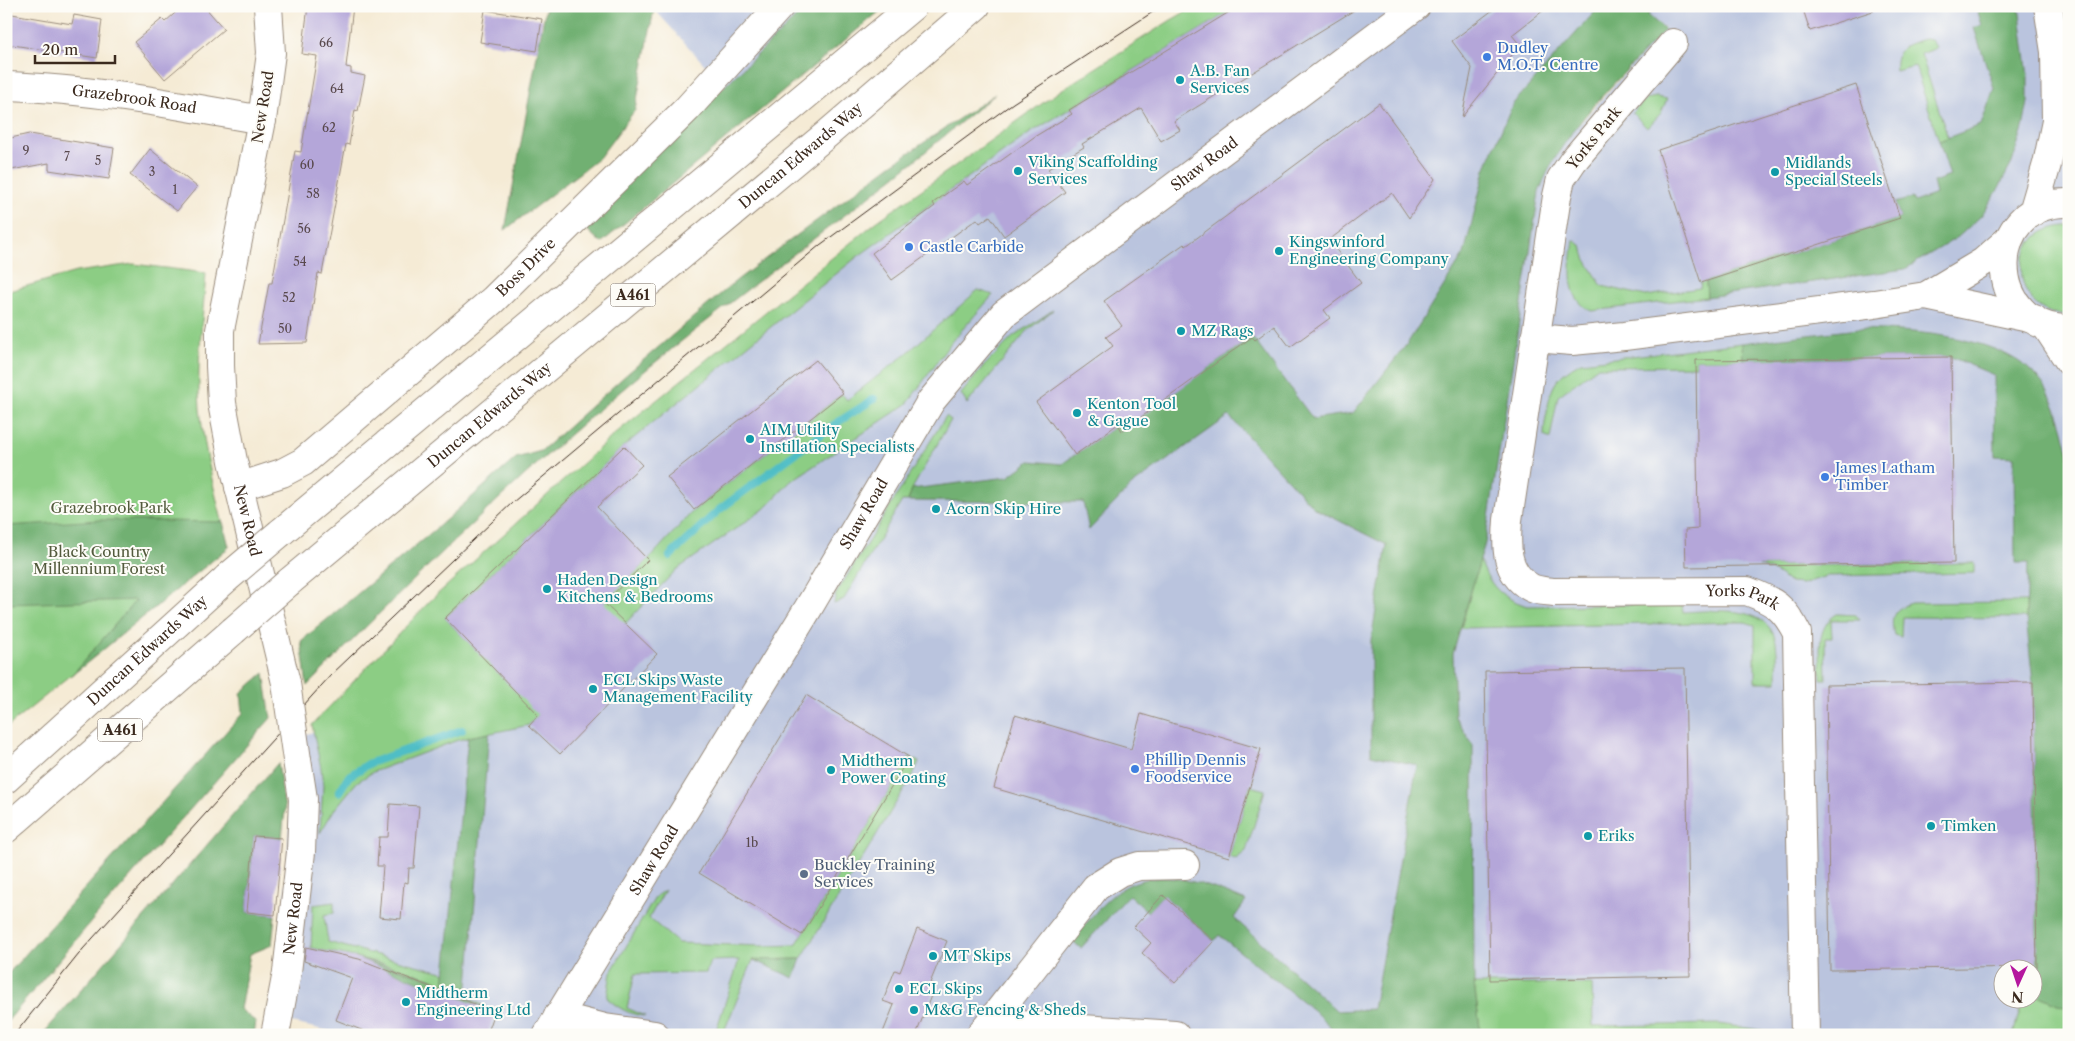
<svg xmlns="http://www.w3.org/2000/svg" width="2075" height="1041" font-family="'Libre Caslon Text',serif">
	<style>
		.industrial { fill: #bac4de; fill-rule: evenodd }
		.green { fill: #8ccd84; stroke: #647c51 }
		.forest { fill: #71b072; stroke: #566d48 }
		.lines { fill: none; stroke-linecap: round; stroke-linejoin: round }
		.stream { stroke: #50bec6; stroke-width: 8 }
		.building { fill: #b4a6d9 }
		.minor-casing { stroke: #988a7a; stroke-width: 30 }
		.major-casing { stroke: #988a7a; stroke-width: 30 }
		.highway-casing { stroke: #988a7a; stroke-width: 30 }
		.minor { stroke: #fff; stroke-width: 28 }
		.major { stroke: #fff; stroke-width: 28 }
		.highway { stroke: #fff; stroke-width: 28 }
		.tram { stroke: #3b2a1e; stroke-width: 1 }
		.minor-bridge-casing { stroke: #988a7a; stroke-width: 30; stroke-linecap: butt }
		.highway-bridge-casing { stroke: #988a7a; stroke-width: 30; stroke-linecap: butt }
		.minor-bridge { stroke: #fff; stroke-width: 28 }
		.highway-bridge { stroke: #fff; stroke-width: 28 }
		.shop-dot { fill: #3f7fe0; stroke: #fdfcf7; stroke-width: 2 }
		.culture-dot { fill: #0f9aa8; stroke: #fdfcf7; stroke-width: 2 }
		.service-dot { fill: #5c6f8a; stroke: #fdfcf7; stroke-width: 2 }
		.labels { text-anchor: middle; stroke-width: 4; stroke-linejoin: round; paint-order: stroke }
		.number-label { font-size: 12px; fill: #59494d }
		.shield { fill: #fdfcf7; stroke: #75695f; stroke-width: 1 }
		.shield-label { font-size: 14px; font-weight: bold; fill: #3b2a1e }
		.shop-label { font-size: 15px; fill: #366cbe; stroke: #fdfcf7; text-anchor: start }
		.culture-label { font-size: 15px; fill: #0d838f; stroke: #fdfcf7; text-anchor: start }
		.street-label { font-size: 15px; fill: #3b2a1e; stroke: #fdfcf7 }
		.park-label { font-size: 15px; fill: #535b3d; stroke: #fdfcf7 }
		.service-label { font-size: 15px; fill: #4e5e75; stroke: #fdfcf7; text-anchor: start }
	</style>
	<rect width="100%" height="100%" fill="#fdfcf7"/>
	<filter id="ink" filterUnits="userSpaceOnUse"><feTurbulence type="fractalNoise" baseFrequency=".02" numOctaves="2"/><feDisplacementMap in="SourceGraphic" scale="10" xChannelSelector="R" yChannelSelector="G"/><feConvolveMatrix kernelMatrix="1 2 1 2 8 2 1 2 1" color-interpolation-filters="sRGB"/></filter>
	<filter id="wash" filterUnits="userSpaceOnUse"><feTurbulence type="fractalNoise" baseFrequency=".0096" numOctaves="4" result="noise"/><feDisplacementMap in="SourceGraphic" scale="20" xChannelSelector="R" yChannelSelector="G"/><feGaussianBlur stdDeviation="1.12" result="paint"/><feColorMatrix in="noise" values="0 0 0 0 0 0 0 0 0 0 0 0 0 0 0 0 0 1.4 0 .05"/><feComposite in="paint" operator="in"/></filter>
	<g filter="url(#wash)">
		<rect width="100%" height="100%" fill="#f5ebd5"/>
		<path class="industrial" d="M 653,6 L 808,6 L 725,87 L 654,9 Z
			M 1239,6 L 1600,6 L 1512,105 L 1485,170 L 1464,254 L 1407,344 L 1353,413 L 1313,419 L 1314,508 L 1387,545 L 1371,640 L 1371,755 L 1417,764 L 1373,1009 L 1326,1022 L 1339,1035 L 338,1035 L 329,1031 L 278,1020 L 294,738 L 313,732 L 445,618 L 624,446 L 857,257 L 1030,133 Z
			M 1656,6 L 2065,6 L 2069,31 L 2069,170 L 2065,271 L 2069,285 L 2069,1035 L 1781,1035 L 1781,1033 L 1719,1024 L 1592,1026 L 1592,984 L 1474,984 L 1473,745 L 1455,717 L 1453,654 L 1485,543 L 1539,192 L 1545,174 L 1568,137 L 1665,29 L 1648,15 ZM 2002,968 L 2032,968 L 2032,998 L 2002,998 Z"/>
		<path class="green" d="M 1196,6 L 1239,6 L 1030,133 L 857,257 L 624,446 L 445,618 L 514,689 L 648,560 L 694,510 L 842,394 L 847,400 L 906,354 L 978,290 L 993,295 L 952,341 L 907,404 L 791,481 L 764,509 L 676,570 L 529,725 L 458,740 L 373,772 L 357,782 L 334,810 L 320,833 L 323,786 L 321,768 L 312,725 L 432,599 L 616,433 L 875,223 L 1061,90 L 1171,20 Z
			M 1924,39 L 1931,40 L 1937,48 L 1921,54 L 1948,138 L 1939,141 L 1915,66 L 1896,71 C 1894,48 1905,45 1924,39 Z
			M 1656,97 L 1667,99 L 1661,113 L 1647,128 L 1632,113 L 1646,99 Z
			M 2065,226 L 2069,226 L 2069,315 C 2062,314 2052,314 2046,311 C 2017,297 2012,253 2040,234 C 2048,229 2056,227 2065,226 Z
			M 1574,240 L 1582,246 L 1585,258 L 1602,286 L 1646,296 L 1700,288 L 1701,282 L 1706,281 L 1707,297 L 1592,311 C 1564,299 1571,265 1574,240 Z
			M 133,264 L 206,273 C 203,318 196,364 200,409 C 205,456 217,502 229,547 L 6,728 L 6,292 L 76,272 Z
			M 1053,310 L 1028,330 L 967,404 L 961,394 L 984,366 L 1013,337 Z
			M 1742,343 L 1743,360 L 1696,360 L 1696,366 L 1598,367 L 1558,396 L 1550,439 L 1544,436 C 1544,428 1545,420 1547,412 C 1551,385 1556,376 1581,362 Z
			M 946,416 L 951,420 L 912,489 L 908,501 L 902,501 L 844,599 L 834,604 L 836,594 Z
			M 1480,560 C 1490,586 1500,597 1527,606 L 1682,604 L 1683,612 C 1712,611 1768,603 1776,642 C 1778,655 1777,669 1777,682 L 1755,682 L 1755,625 L 1745,622 L 1461,628 Z
			M 1974,563 L 1974,573 L 1826,576 L 1803,584 L 1791,583 L 1771,570 L 1759,566 Z
			M 2026,602 L 2026,618 L 1902,617 L 1901,637 L 1894,635 C 1890,617 1893,609 1911,603 Z
			M 1837,614 L 1856,615 L 1860,620 L 1831,620 L 1832,638 L 1825,638 L 1826,679 L 1821,679 C 1821,657 1814,627 1837,614 Z
			M 909,757 L 919,762 L 911,778 L 801,959 L 753,960 L 723,1034 L 716,1031 L 739,960 L 710,961 L 706,973 L 635,974 L 627,1008 L 645,1016 C 630,1015 618,1008 607,998 L 611,972 L 656,896 L 665,890 L 649,918 L 678,943 L 762,946 L 796,945 Z
			M 1250,786 L 1265,790 L 1246,851 L 1236,859 L 1229,857 Z
			M 334,902 L 334,913 L 324,915 L 328,942 L 446,973 L 444,986 C 409,967 351,956 311,948 L 313,905 Z
			M 1474,984 L 1592,984 L 1593,1026 L 1719,1024 L 1781,1033 L 1781,1035 L 1481,1035 Z
			M 2033,993 L 2069,1009 L 2069,1035 L 2013,1035 L 2023,999 L 2032,998 Z"/>
		<path class="forest" d="M 546,6 L 653,6 L 654,9 L 635,110 L 599,158 L 505,230 Z
			M 808,6 L 886,6 L 601,243 L 581,224 Z
			M 1600,6 L 1656,6 L 1648,15 L 1665,30 C 1620,79 1562,129 1539,192 L 1485,543 L 1453,654 L 1455,717 L 1473,745 L 1474,984 L 1481,1035 L 1339,1035 L 1313,1010 L 1219,935 L 1214,941 L 1163,895 L 1148,912 L 1129,895 L 1081,948 L 1072,941 C 1087,924 1101,902 1120,890 C 1159,864 1208,885 1246,901 L 1234,918 L 1337,1011 L 1373,1009 L 1417,765 L 1371,755 L 1371,640 L 1387,545 L 1314,508 L 1229,416 L 1132,485 L 1089,530 L 1083,502 L 908,501 L 912,489 L 1008,477 L 1030,461 L 1062,464 L 1118,424 L 1122,430 L 1252,337 L 1313,419 L 1353,413 L 1407,344 L 1464,254 L 1485,170 L 1512,105 Z
			M 1976,6 L 2019,6 L 2028,77 L 2028,102 L 2023,128 L 2012,163 L 1996,193 L 1981,216 L 1958,237 L 1905,269 L 1707,297 L 1706,281 L 1900,218 L 1895,203 L 1912,198 L 1914,202 L 1936,194 L 1933,182 L 1950,176 L 1939,141 L 1981,125 L 1994,88 L 1974,28 L 1982,25 Z
			M 995,94 C 961,122 927,151 893,178 C 798,252 700,323 609,401 C 503,491 404,588 307,686 L 301,641 L 439,526 L 516,458 L 541,451 L 627,374 L 737,280 L 891,165 Z
			M 1858,329 C 1914,331 2007,334 2043,384 C 2058,405 2063,430 2069,455 L 2069,1009 L 2033,993 L 2033,976 L 2037,967 L 2033,682 L 2026,618 L 2028,563 L 2015,563 L 2014,457 L 1995,456 L 1994,375 L 1951,357 L 1743,360 L 1742,343 Z
			M 100,520 L 223,522 L 229,547 L 71,676 L 136,600 L 6,604 L 6,526 Z
			M 264,673 L 271,718 L 96,916 L 6,1023 L 6,976 L 243,713 L 241,693 Z
			M 489,733 L 467,997 L 495,1012 L 360,959 L 430,978 L 444,985 L 468,737 Z
			M 278,763 L 285,809 L 282,838 L 254,836 L 247,912 L 275,915 L 272,945 L 250,954 L 240,1009 L 256,1022 L 254,1035 L 42,1035 Z
			M 801,959 L 794,978 L 753,960 Z"/>
		<g class="lines">
			<path class="stream" d="M 670,556 L 719,510 L 835,424 L 874,399
				M 339,792 L 349,776 L 370,763 L 462,730"/>
		</g>
		<g id="blocks">
			<path class="building" d="M 183,6 L 204,6 L 224,29 L 165,79 L 134,42 L 162,19 L 165,22 Z
				M 308,6 L 353,6 L 346,67 L 351,68 L 351,73 L 365,76 L 358,111 L 355,110 L 349,145 L 346,144 L 322,274 L 318,273 L 307,343 L 258,344 L 269,283 L 272,283 L 295,151 L 301,152 L 317,56 L 302,54 Z
				M 1239,6 L 1361,6 L 1174,121 L 1180,130 L 1161,141 L 1141,108 L 1082,144 L 1084,147 L 1048,169 L 1065,192 L 1004,236 L 990,216 L 980,223 L 977,219 L 892,280 L 872,253 L 935,206 L 933,203 L 964,181 L 967,185 L 1034,137 L 1072,114 L 1069,110 Z
				M 1498,6 L 1549,6 L 1512,35 L 1520,45 L 1462,117 L 1472,68 L 1452,41 Z
				M 1802,6 L 1872,6 L 1873,11 L 1810,31 Z
				M 485,10 L 542,19 L 537,51 L 480,42 Z
				M 6,13 L 72,24 L 74,15 L 102,20 L 97,58 L 6,44 Z
				M 1856,85 L 1900,218 L 1701,283 L 1658,150 Z
				M 1379,103 L 1435,179 L 1409,218 L 1392,193 L 1329,240 L 1361,283 L 1324,310 L 1330,318 L 1290,347 L 1274,326 L 1255,340 L 1252,337 L 1122,431 L 1118,424 L 1075,455 L 1036,402 L 1113,346 L 1106,337 L 1122,326 L 1104,301 L 1184,244 L 1186,246 Z
				M 29,134 L 114,148 L 109,179 L 49,170 L 49,163 L 6,171 L 6,139 Z
				M 150,149 L 197,187 L 177,211 L 130,175 Z
				M 1951,357 L 1954,563 L 1686,567 L 1685,530 L 1698,529 L 1696,360 Z
				M 816,360 L 843,393 L 694,510 L 667,477 Z
				M 624,446 L 642,465 L 597,507 L 648,560 L 604,603 L 657,654 L 560,754 L 529,725 L 538,715 L 445,618 Z
				M 1685,668 L 1690,976 L 1490,980 L 1485,671 Z
				M 2033,682 L 2037,967 L 1830,970 L 1826,685 Z
				M 806,695 L 909,757 L 802,935 L 699,873 Z
				M 1141,714 L 1261,749 L 1229,857 L 994,788 L 1015,715 L 1131,749 Z
				M 390,804 L 419,806 L 414,868 L 409,868 L 408,883 L 404,882 L 401,919 L 379,917 L 383,866 L 377,866 L 379,837 L 388,837 Z
				M 254,836 L 282,838 L 275,915 L 247,912 Z
				M 1163,895 L 1214,941 L 1175,983 L 1142,953 L 1151,943 L 1134,927 Z
				M 917,929 L 947,941 L 930,983 L 935,985 L 916,1035 L 882,1035 L 894,1005 L 883,1001 L 895,970 L 900,972 Z
				M 306,947 L 359,959 L 495,1012 L 487,1035 L 374,1035 L 336,1020 L 352,978 L 304,961 Z"/>
		</g>
	</g>
	<g filter="url(#ink)">
		<use href="#blocks" fill-opacity="0" stroke="#988a7a" stroke-width="1"/>
		<g class="lines">
			<g class="minor-casing">
				<g id="minor">
					<path id="s1" d="M 268,6 L 271,53 L 262,120 L 220,330 L 220,366 L 222,403 L 233,461 L 286,683"/>
					<path id="s2" d="M 1673,43 L 1573,161 L 1561,179 L 1557,196 L 1508,520 C 1506,545 1505,573 1530,587 C 1536,591 1546,591 1553,592 L 1747,591 C 1774,601 1784,607 1797,633 L 1805,1035"/>
					<path id="s3" d="M 6,86 C 92,89 177,105 262,120"/>
					<path d="M 1926,296 L 2034,319"/>
					<path d="M 1535,338 L 1572,341 L 1624,336 L 1874,304 L 1926,296 L 1983,262 L 2008,240"/>
					<path id="s4" d="M 239,487 L 282,473 L 303,462 L 493,300 L 687,109 L 780,6"/>
					<path d="M 558,1016 L 605,1028 L 655,1035"/>
					<path d="M 990,1023 L 1175,1035"/>
					<path id="s5" d="M 275,1035 L 287,972 L 301,852 L 303,799 L 297,760"/>
					<path id="s6" d="M 547,1035 L 806,612 L 931,401 L 1004,314 L 1416,6"/>
					<path d="M 980,1035 L 1096,887 L 1120,872 L 1139,866 L 1185,865"/>
				</g>
			</g>
			<g class="major-casing">
				<path id="major" d="M 2069,203 C 1982,200 1984,330 2069,329
					M 2033,212 L 2047,164 L 2056,121 L 2055,52 L 2048,6
					M 2046,326 L 2069,361"/>
			</g>
			<g class="highway-casing">
				<g id="highway">
					<path d="M 280,533 L 913,6"/>
					<path id="s7" d="M 289,582 L 826,135 L 976,6"/>
					<path id="s8" d="M 6,779 L 227,578"/>
					<path d="M 6,829 L 233,631"/>
				</g>
			</g>
			<use href="#minor" class="minor"/>
			<use href="#major" class="major"/>
			<use href="#highway" class="highway"/>
			<path class="tram" d="M 14,1035 L 83,949 L 331,675 L 513,502 L 820,245 L 1013,103 L 1162,6"/>
			<g class="minor-bridge-casing">
				<path id="minor-bridge" d="M 286,683 L 297,760"/>
			</g>
			<g class="highway-bridge-casing">
				<path id="highway-bridge" d="M 227,578 L 280,533
					M 233,631 L 289,582"/>
			</g>
			<use href="#minor-bridge" class="minor-bridge"/>
			<use href="#highway-bridge" class="highway-bridge"/>
		</g>
	</g>
	<g class="shop-dot">
		<circle cx="1487" cy="57" r="5"/>
		<circle cx="909" cy="247" r="5"/>
		<circle cx="1825" cy="477" r="5"/>
		<circle cx="1135" cy="769" r="5"/>
	</g>
	<g class="culture-dot">
		<circle cx="1180" cy="80" r="5"/>
		<circle cx="1018" cy="171" r="5"/>
		<circle cx="1775" cy="172" r="5"/>
		<circle cx="1279" cy="251" r="5"/>
		<circle cx="1181" cy="331" r="5"/>
		<circle cx="1077" cy="413" r="5"/>
		<circle cx="750" cy="439" r="5"/>
		<circle cx="936" cy="509" r="5"/>
		<circle cx="547" cy="589" r="5"/>
		<circle cx="593" cy="689" r="5"/>
		<circle cx="831" cy="770" r="5"/>
		<circle cx="1931" cy="826" r="5"/>
		<circle cx="1588" cy="836" r="5"/>
		<circle cx="933" cy="956" r="5"/>
		<circle cx="899" cy="989" r="5"/>
		<circle cx="406" cy="1002" r="5"/>
		<circle cx="914" cy="1010" r="5"/>
	</g>
	<circle class="service-dot" cx="804" cy="874" r="5"/>
	<g class="labels">
		<g class="number-label">
			<text x="326" y="47">66</text>
			<text x="337" y="93">64</text>
			<text x="329" y="132">62</text>
			<text x="26" y="155">9</text>
			<text x="67" y="161">7</text>
			<text x="98" y="165">5</text>
			<text x="307" y="169">60</text>
			<text x="152" y="176">3</text>
			<text x="175" y="194">1</text>
			<text x="313" y="198">58</text>
			<text x="304" y="233">56</text>
			<text x="300" y="266">54</text>
			<text x="289" y="302">52</text>
			<text x="285" y="333">50</text>
			<text x="752" y="847">1b</text>
		</g>
		<g class="shield">
			<rect x="610.5" y="283.5" width="45" height="23" rx="4"/>
			<rect x="97.5" y="718.5" width="45" height="23" rx="4"/>
		</g>
		<g class="shield-label">
			<text x="633" y="300">A461</text>
			<text x="120" y="735">A461</text>
		</g>
		<g class="shop-label">
			<text x="1497" y="53">Dudley<tspan x="1497" dy="17">M.O.T. Centre</tspan></text>
			<text x="919" y="252">Castle Carbide</text>
			<text x="1835" y="473">James Latham<tspan x="1835" dy="17">Timber</tspan></text>
			<text x="1145" y="765">Phillip Dennis<tspan x="1145" dy="17">Foodservice</tspan></text>
		</g>
		<g class="culture-label">
			<text x="1190" y="76">A.B. Fan<tspan x="1190" dy="17">Services</tspan></text>
			<text x="1028" y="167">Viking Scaffolding<tspan x="1028" dy="17">Services</tspan></text>
			<text x="1785" y="168">Midlands<tspan x="1785" dy="17">Special Steels</tspan></text>
			<text x="1289" y="247">Kingswinford<tspan x="1289" dy="17">Engineering Company</tspan></text>
			<text x="1191" y="336">MZ Rags</text>
			<text x="1087" y="409">Kenton Tool<tspan x="1087" dy="17">&amp; Gague</tspan></text>
			<text x="760" y="435">AIM Utility<tspan x="760" dy="17">Instillation Specialists</tspan></text>
			<text x="946" y="514">Acorn Skip Hire</text>
			<text x="557" y="585">Haden Design<tspan x="557" dy="17">Kitchens &amp; Bedrooms</tspan></text>
			<text x="603" y="685">ECL Skips Waste<tspan x="603" dy="17">Management Facility</tspan></text>
			<text x="841" y="766">Midtherm<tspan x="841" dy="17">Power Coating</tspan></text>
			<text x="1941" y="831">Timken</text>
			<text x="1598" y="841">Eriks</text>
			<text x="943" y="961">MT Skips</text>
			<text x="909" y="994">ECL Skips</text>
			<text x="416" y="998">Midtherm<tspan x="416" dy="17">Engineering Ltd</tspan></text>
			<text x="924" y="1015">M&amp;G Fencing &amp; Sheds</text>
		</g>
		<g class="street-label">
			<text dy="5" stroke="none"><textPath href="#s3" startOffset="129">Grazebrook Road</textPath></text>
			<text transform="translate(263 107) rotate(-81)" y="5">New Road</text>
			<text transform="translate(1594 138) rotate(-51)" y="5">Yorks Park</text>
			<text dy="5" stroke="none"><textPath href="#s7" startOffset="666">Duncan Edwards Way</textPath></text>
			<text dy="5" stroke="none"><textPath href="#s6" startOffset="1105">Shaw Road</textPath></text>
			<text dy="5" stroke="none"><textPath href="#s4" startOffset="365">Boss Drive</textPath></text>
			<text dy="5" stroke="none"><textPath href="#s7" startOffset="261">Duncan Edwards Way</textPath></text>
			<text dy="5" stroke="none"><textPath href="#s6" startOffset="610">Shaw Road</textPath></text>
			<text dy="5" stroke="none"><textPath href="#s1" startOffset="522">New Road</textPath></text>
			<text dy="5" stroke="none"><textPath href="#s2" startOffset="811">Yorks Park</textPath></text>
			<text dy="5" stroke="none"><textPath href="#s8" startOffset="191">Duncan Edwards Way</textPath></text>
			<text dy="5" stroke="none"><textPath href="#s6" startOffset="205">Shaw Road</textPath></text>
			<text dy="5" stroke="none"><textPath href="#s5" startOffset="118">New Road</textPath></text>
		</g>
		<g class="park-label">
			<text x="111" y="513">Grazebrook Park</text>
			<text x="99" y="557">Black Country<tspan x="99" dy="17">Millennium Forest</tspan></text>
		</g>
		<g class="service-label">
			<text x="814" y="870">Buckley Training<tspan x="814" dy="17">Services</tspan></text>
		</g>
	</g>
	<rect width="2075" height="1041" fill="none" stroke="#fdfcf7" stroke-width="25"/>
	<g transform="translate(2018 984) rotate(183)"><circle r="24" fill="#fdfcf7" stroke="#afa8a0"/>
	<path d="M0-4L9 19L0 12L-9 19Z" fill="#b5179e"/>
	<text y="-8" font-size="14" font-weight="bold" text-anchor="middle" fill="#3b2a1e">N</text>
	</g>
	<path d="M35 55v8h80v-8" fill="none" stroke="#3b2a1e" stroke-width="2.5"/>
	<text x="42" y="55" font-size="15" fill="#3b2a1e" stroke="#fdfcf7" stroke-width="4" paint-order="stroke">20 m</text>
</svg>
